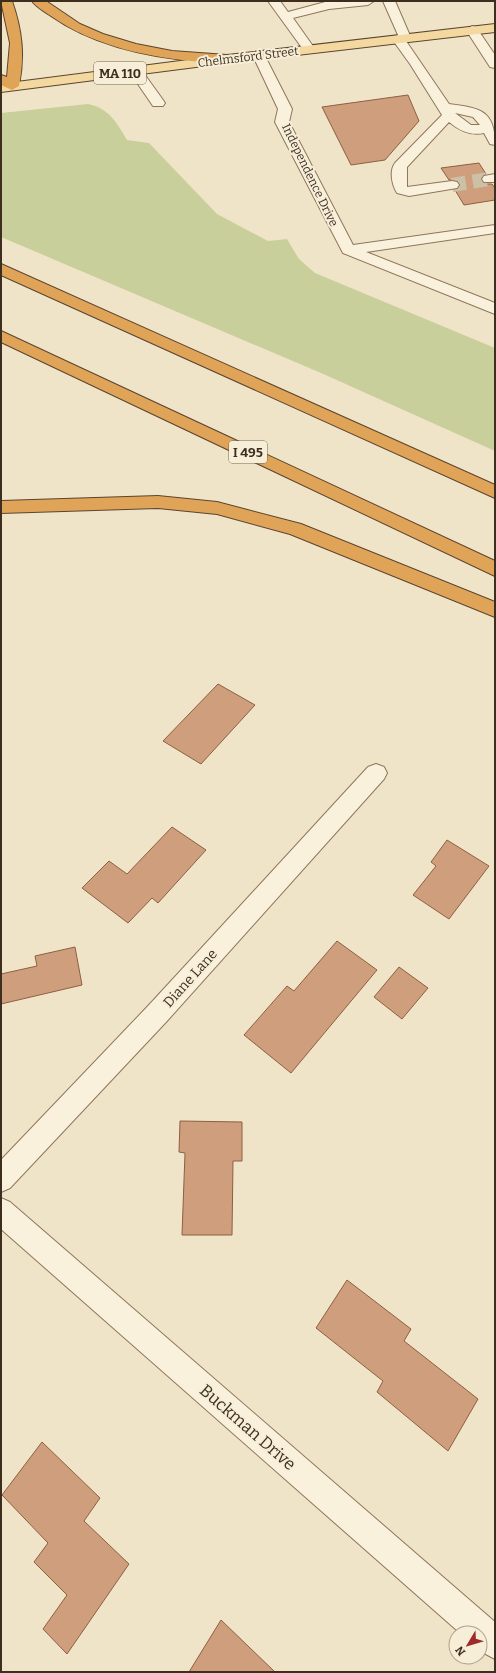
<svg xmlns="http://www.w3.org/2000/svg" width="496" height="1673" font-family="Bitter,serif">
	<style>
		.green { fill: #c9cf9b }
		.building { fill: #cf9f7d; stroke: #8d5f41 }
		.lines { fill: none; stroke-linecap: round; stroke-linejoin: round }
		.minor-tunnel { stroke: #ccc0a6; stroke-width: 14; stroke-dasharray: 14 7; stroke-linecap: butt }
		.minor-casing { stroke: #8d765c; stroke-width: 2 }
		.major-casing { stroke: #5b4430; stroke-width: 2 }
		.highway-casing { stroke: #5b4430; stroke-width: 2 }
		.minor { fill: #faf1dc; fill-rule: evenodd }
		.major { fill: #f3d9a0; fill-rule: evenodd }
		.highway { fill: #e0a458; fill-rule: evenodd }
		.labels { text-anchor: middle; stroke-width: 4; stroke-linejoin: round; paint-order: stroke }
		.far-street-label { font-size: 12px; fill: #3d2e20; stroke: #f7eed8 }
		.shield { fill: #f7eed8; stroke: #756857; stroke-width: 1 }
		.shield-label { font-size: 13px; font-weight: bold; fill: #3d2e20 }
		.street-label { font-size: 14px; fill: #3d2e20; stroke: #f7eed8 }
		.near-street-label { font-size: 17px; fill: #3d2e20; stroke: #f7eed8 }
	</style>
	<rect width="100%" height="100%" fill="#f0e4c8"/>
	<path class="green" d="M 88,104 C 109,108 117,123 127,140 L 149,143 L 217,214 L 268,241 L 287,239 L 299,259 L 315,273 L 495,348 L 495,451 L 321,373 L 1,237 L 1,113 Z"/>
	<path class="building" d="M 408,95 L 419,121 L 385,160 L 351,165 L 322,107 Z
		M 479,163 L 486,174 L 483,175 L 481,180 L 484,184 L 492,184 L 495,188 L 495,200 L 464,205 L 455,190 L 458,189 L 460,184 L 457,181 L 449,180 L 441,168 Z
		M 218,684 L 255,705 L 201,764 L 163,741 Z
		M 172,827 L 206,850 L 158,903 L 152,898 L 128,923 L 82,888 L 109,861 L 127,874 Z
		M 447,840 L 489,866 L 449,919 L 413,895 L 436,866 L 431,862 Z
		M 337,941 L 377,970 L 291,1073 L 244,1035 L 287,986 L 294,991 Z
		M 75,947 L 82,985 L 1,1004 L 1,974 L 37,966 L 35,956 Z
		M 399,967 L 428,988 L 402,1019 L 374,997 Z
		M 180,1121 L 242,1122 L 242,1161 L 233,1161 L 232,1235 L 182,1235 L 185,1153 L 179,1152 Z
		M 347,1280 L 411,1329 L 404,1341 L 478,1399 L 448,1451 L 377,1392 L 383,1381 L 316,1328 Z
		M 42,1442 L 100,1498 L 84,1521 L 129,1564 L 67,1654 L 43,1629 L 67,1595 L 34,1562 L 48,1543 L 2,1495 Z
		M 221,1620 L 275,1672 L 189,1672 Z"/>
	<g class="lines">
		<path class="minor-tunnel" d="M 452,185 L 489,179"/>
		<g class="minor-casing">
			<path id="minor" d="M 268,1 L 280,1 L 288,12 L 329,1 L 374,1 L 368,5 L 329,9 L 293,18 L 315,49 L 309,53 L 305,52 Z
				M 383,1 L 395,1 L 411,38 L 406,41 L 449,104 C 480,108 495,110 495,145 L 490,144 L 484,133 C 471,136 460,131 449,122 L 407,167 L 407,187 L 452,181 L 457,182 L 459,185 L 457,188 L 409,196 L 397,193 C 392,185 389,171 395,163 L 442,115 L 410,64 L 392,39 L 398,35 ZM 455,113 L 473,117 L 480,125 L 471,125 Z
				M 472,26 L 476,27 L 495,55 L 495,68 L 490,67 L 466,30 Z
				M 259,52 L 265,56 L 292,109 L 289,122 L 353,245 L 495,225 L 495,233 L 366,252 L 495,303 L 495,314 L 343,253 L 275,122 L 278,109 L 253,56 Z
				M 135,67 L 140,68 L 163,100 L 165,103 L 163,106 L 153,106 L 129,71 Z
				M 495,174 L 495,182 L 484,182 L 482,179 L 484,176 Z
				M 376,764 L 384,767 L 387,773 L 384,779 L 167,1021 L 10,1188 L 1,1192 L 1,1160 L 149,1005 L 368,767 Z
				M 1,1198 L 10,1202 L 495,1622 L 495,1659 L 480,1651 L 480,1633 L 460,1633 L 1,1229 Z"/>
		</g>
		<g class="major-casing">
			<path id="major" d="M 495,24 L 495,32 L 227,63 L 1,92 L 1,84 L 227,55 Z"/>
		</g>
		<g class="highway-casing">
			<path id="highway" d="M 1,1 L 12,1 C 22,30 25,55 19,86 L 12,90 L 1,85 L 1,75 L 7,77 L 10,43 Z
				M 32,1 L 46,1 L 80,24 L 103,34 L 136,44 L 172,51 L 227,55 L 233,59 C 229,66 212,63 204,62 C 151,58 95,47 51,16 C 45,12 36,7 32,1 Z
				M 1,264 L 495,485 L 495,498 L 1,275 Z
				M 1,331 L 495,561 L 495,576 L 1,342 Z
				M 158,496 L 217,502 L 301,524 L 495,602 L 495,617 L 290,534 L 217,514 L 158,508 L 1,513 L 1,501 Z"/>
		</g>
		<use href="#minor" class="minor"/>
		<use href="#major" class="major"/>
		<use href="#highway" class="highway"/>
	</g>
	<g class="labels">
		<g class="far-street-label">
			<text transform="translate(248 57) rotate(-7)" y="4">Chelmsford Street</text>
			<text transform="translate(310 175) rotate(64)" y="4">Independence Drive</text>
		</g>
		<g class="shield">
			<rect x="94" y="62" width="52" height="22" rx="3"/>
			<rect x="229" y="441" width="38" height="22" rx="3"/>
		</g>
		<g class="shield-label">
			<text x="120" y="78">MA 110</text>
			<text x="248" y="457">I 495</text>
		</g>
		<g class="street-label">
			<text transform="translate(190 978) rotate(-48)" y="5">Diane Lane</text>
		</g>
		<g class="near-street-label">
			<text transform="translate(248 1427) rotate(41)" y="6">Buckman Drive</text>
		</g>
	</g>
	<rect width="496" height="1673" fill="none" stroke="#3d2e20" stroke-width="4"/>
	<g transform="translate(468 1645) rotate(232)"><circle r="19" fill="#f7eed8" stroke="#ada18e"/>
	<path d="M0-3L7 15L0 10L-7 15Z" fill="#9e2a2b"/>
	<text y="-6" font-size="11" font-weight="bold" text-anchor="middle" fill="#3d2e20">N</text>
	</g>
</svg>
